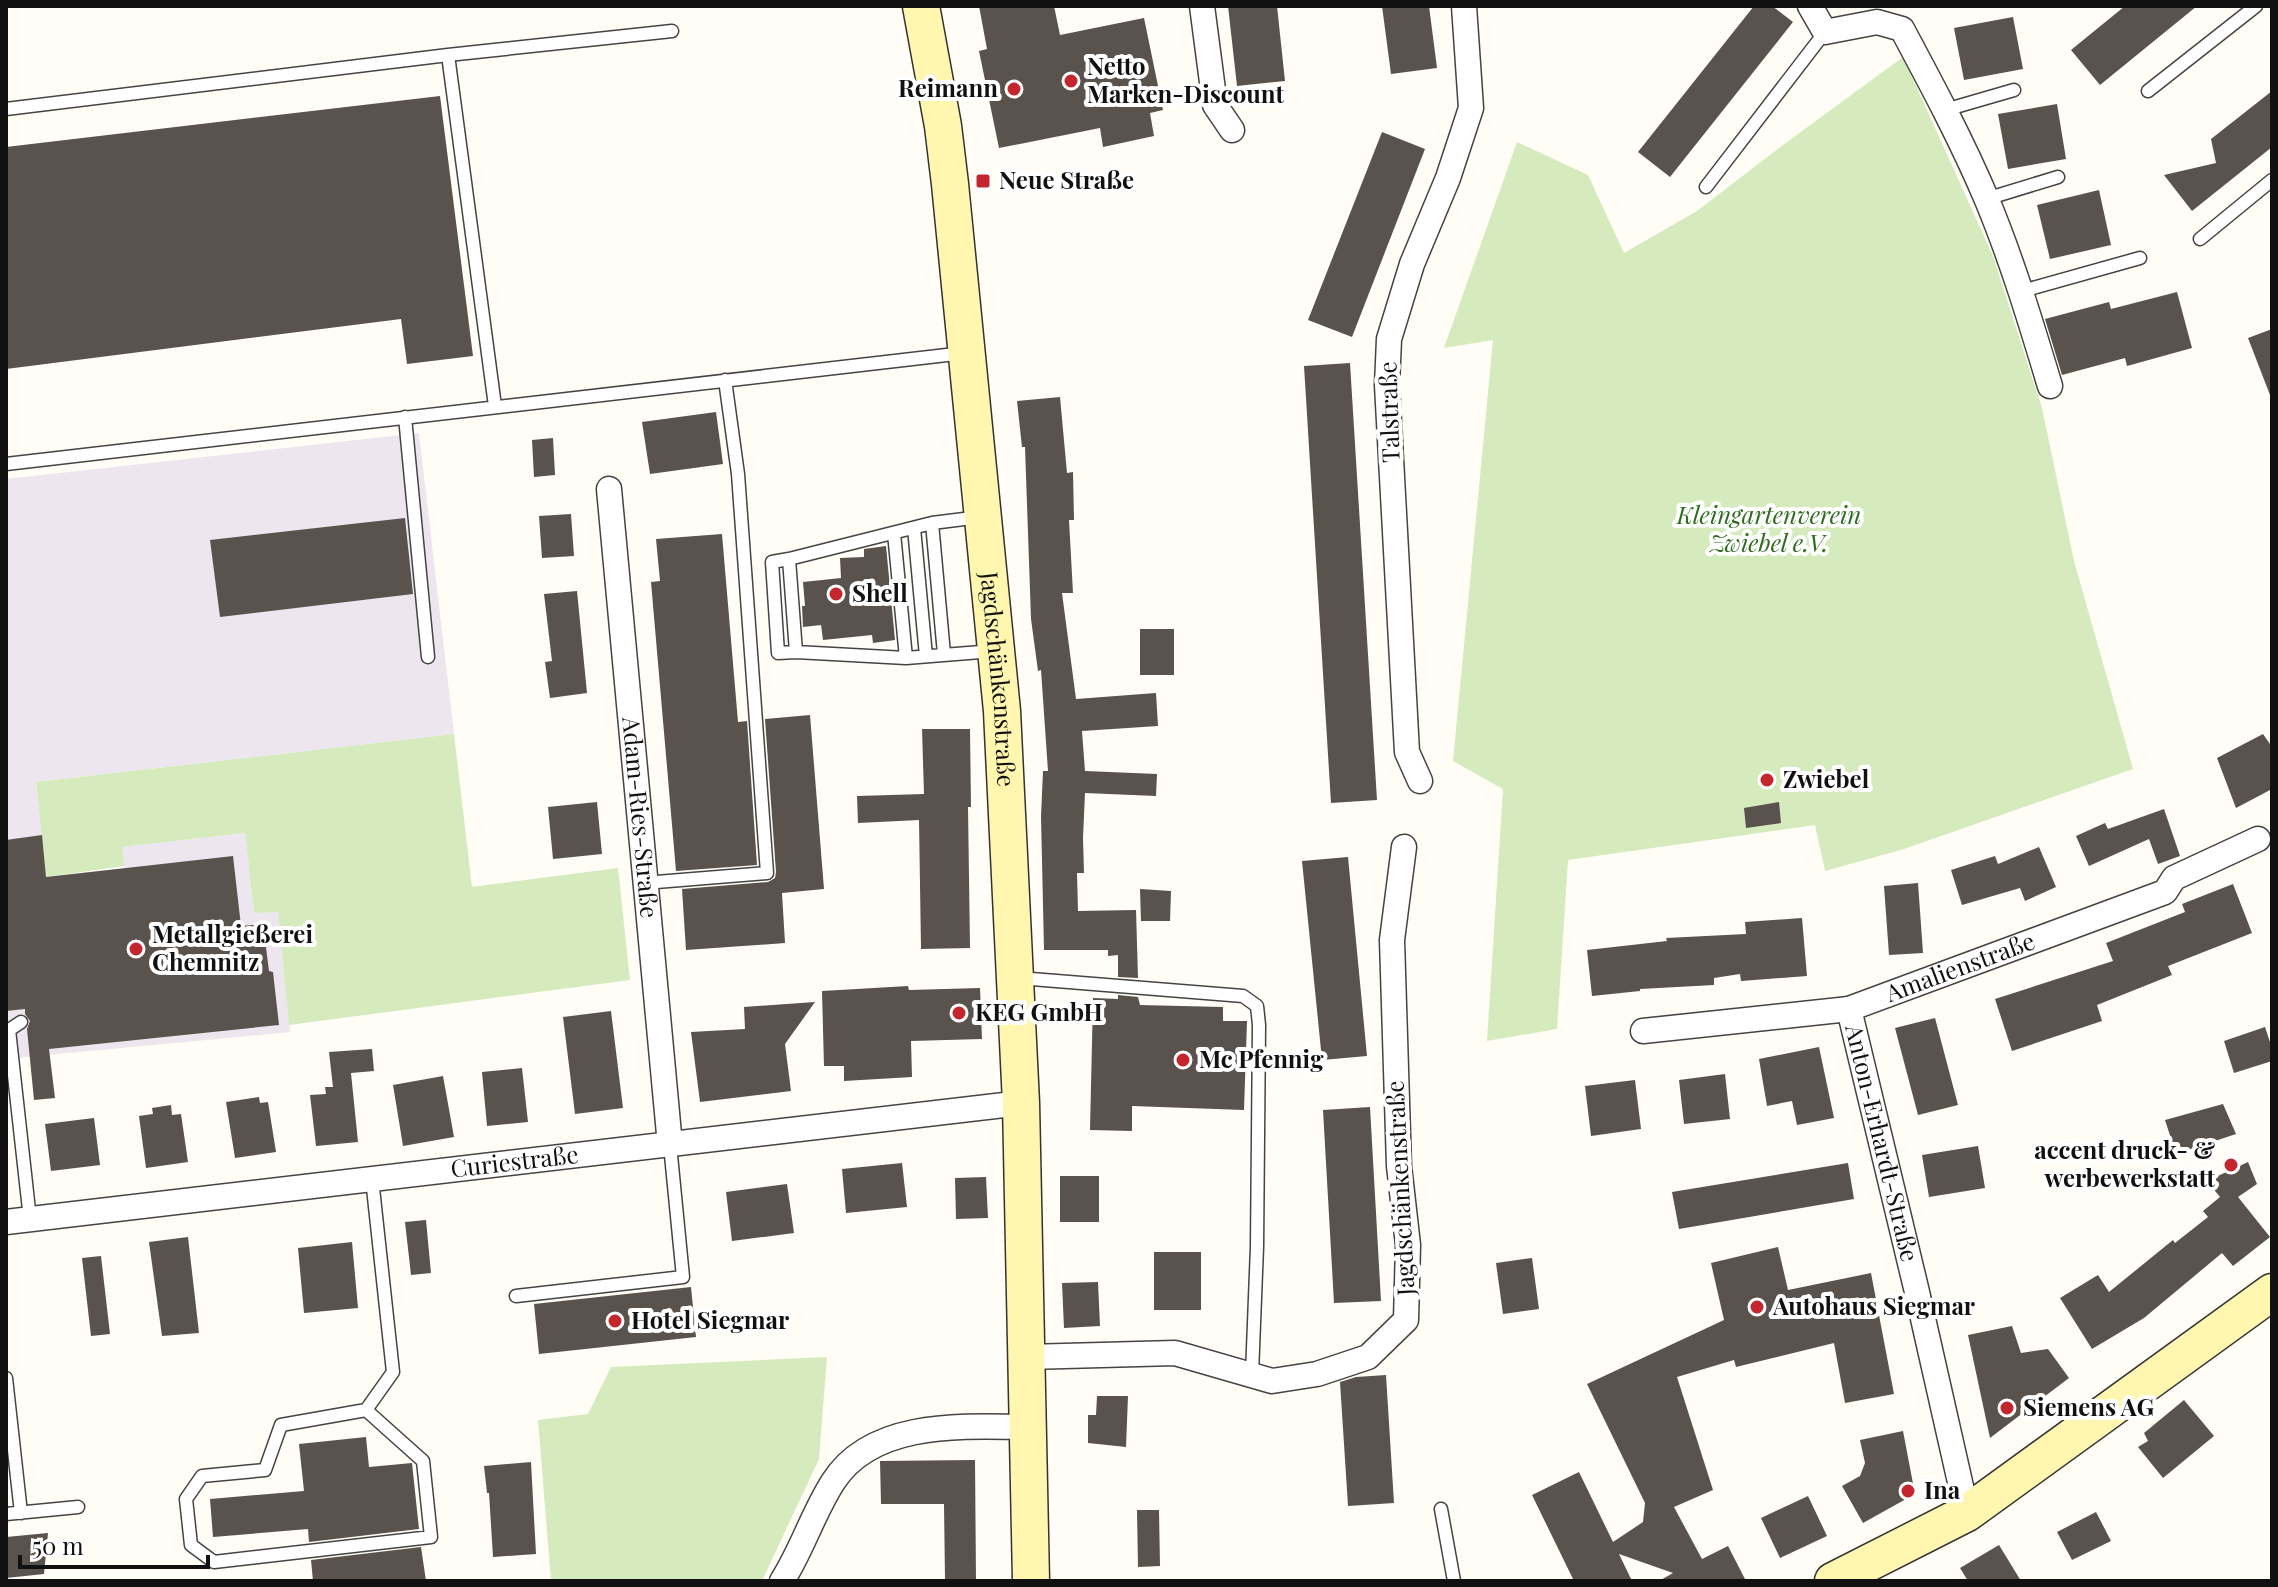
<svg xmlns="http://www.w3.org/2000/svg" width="2278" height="1587" font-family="'Playfair Display',serif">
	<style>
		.industrial { fill: #eee6ef }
		.green { fill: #d5ebbd }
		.building { fill: #5a524d }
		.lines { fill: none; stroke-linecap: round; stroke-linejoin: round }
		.service-casing { stroke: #444; stroke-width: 15 }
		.minor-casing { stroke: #444; stroke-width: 27 }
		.secondary-casing { stroke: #333; stroke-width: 39 }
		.service { stroke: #fff; stroke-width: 12 }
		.minor { stroke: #fff; stroke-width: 24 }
		.secondary { stroke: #fff6b0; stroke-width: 36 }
		.poi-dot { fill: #c4262e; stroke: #fff; stroke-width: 3 }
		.labels { text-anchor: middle; stroke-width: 8; stroke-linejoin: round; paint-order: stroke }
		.poi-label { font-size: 24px; font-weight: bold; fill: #111; stroke: #fff; text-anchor: start }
		.street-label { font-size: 24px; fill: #111; stroke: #fff }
		.park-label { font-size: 24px; font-style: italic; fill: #2f6b1f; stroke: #fff }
	</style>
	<rect width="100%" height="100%" fill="#fffdf5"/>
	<path class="industrial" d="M 419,433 L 454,734 L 36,782 L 46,877 L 124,868 L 121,847 L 245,833 L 254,913 L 278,911 L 290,1032 L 6,1059 L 6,479 Z"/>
	<path class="green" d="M 1903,57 L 1993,256 L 2042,408 L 2074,561 L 2133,769 L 1904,849 L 1825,871 L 1815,825 L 1568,860 L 1557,1029 L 1487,1041 L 1503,789 L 1453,761 L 1493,340 L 1444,348 L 1517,142 L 1588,175 L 1624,253 L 1697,211 L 1783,145 Z
		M 454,734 L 472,887 L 618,868 L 630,980 L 289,1025 L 278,912 L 254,913 L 245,833 L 122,847 L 124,866 L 46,877 L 36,782 Z
		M 827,1357 L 819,1459 L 762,1581 L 551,1581 L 538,1420 L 588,1414 L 611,1367 Z"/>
	<path class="building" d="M 979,6 L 1054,6 L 1060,35 L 1144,18 L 1163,110 L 1150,113 L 1154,136 L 1103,147 L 1100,128 L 999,148 L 979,51 L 987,49 Z
		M 1228,6 L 1277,6 L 1285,81 L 1237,86 Z
		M 1382,6 L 1429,6 L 1437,68 L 1391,74 Z
		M 1754,6 L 1772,6 L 1793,22 L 1670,177 L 1638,152 Z
		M 2125,6 L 2197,6 L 2100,85 L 2071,50 Z
		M 2013,17 L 2023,69 L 1964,80 L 1954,28 Z
		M 2272,91 L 2272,147 L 2192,211 L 2164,175 L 2216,163 L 2211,139 Z
		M 440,96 L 473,356 L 407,364 L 401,319 L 6,369 L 6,147 Z
		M 2057,104 L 2066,159 L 2008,169 L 1998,114 Z
		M 1382,132 L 1425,149 L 1352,337 L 1308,320 Z
		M 2099,190 L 2111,245 L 2050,259 L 2037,205 Z
		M 2177,292 L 2192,348 L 2127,366 L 2125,358 L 2062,375 L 2045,319 L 2109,302 L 2111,309 Z
		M 2272,329 L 2272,395 L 2270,395 L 2248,338 Z
		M 1350,363 L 1377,800 L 1331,803 L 1304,366 Z
		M 1060,397 L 1067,473 L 1073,472 L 1074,520 L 1069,520 L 1073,593 L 1062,593 L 1076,699 L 1156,693 L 1158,726 L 1082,731 L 1085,771 L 1157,774 L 1156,796 L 1085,793 L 1083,838 L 1084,873 L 1077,873 L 1078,911 L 1136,910 L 1138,978 L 1118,977 L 1118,955 L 1108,956 L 1108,950 L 1044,950 L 1041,816 L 1043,771 L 1048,771 L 1041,670 L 1038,671 L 1031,619 L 1025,447 L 1022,447 L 1017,401 Z
		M 716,412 L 723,464 L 650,474 L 642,422 Z
		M 553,438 L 555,475 L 534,477 L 532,440 Z
		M 571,514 L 574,556 L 542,558 L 539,516 Z
		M 405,518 L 413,594 L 220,617 L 210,540 Z
		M 722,534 L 738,722 L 747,721 L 757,865 L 676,871 L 651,582 L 660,581 L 656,539 Z
		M 886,546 L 895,640 L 873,643 L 872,635 L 823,640 L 821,625 L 803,627 L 802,606 L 805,606 L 803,582 L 841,578 L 840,558 L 864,557 L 864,549 Z
		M 577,591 L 587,693 L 550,698 L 545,662 L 552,661 L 544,594 Z
		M 1140,629 L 1174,629 L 1174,675 L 1140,675 Z
		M 810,715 L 824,889 L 782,893 L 785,943 L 686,950 L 682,889 L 768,882 L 775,878 L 776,872 L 765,719 Z
		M 922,729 L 970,729 L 971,807 L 968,807 L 970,948 L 921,949 L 919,820 L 858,823 L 857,796 L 924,794 Z
		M 2263,734 L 2272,747 L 2272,789 L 2236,808 L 2217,758 Z
		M 597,802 L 602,854 L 553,859 L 548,807 Z
		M 1779,802 L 1781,823 L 1746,828 L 1744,808 Z
		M 2164,809 L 2180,856 L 2158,864 L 2149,839 L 2089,866 L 2076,836 L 2105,823 L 2108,829 Z
		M 42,835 L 46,877 L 233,856 L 241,926 L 263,924 L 269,971 L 273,972 L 279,1025 L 49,1049 L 55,1098 L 34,1100 L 27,1029 L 30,1021 L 25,1014 L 25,1009 L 6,1011 L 6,840 Z
		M 2039,847 L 2056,887 L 2025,901 L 2020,888 L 1962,905 L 1951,870 L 1995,856 L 1998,864 Z
		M 1348,857 L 1367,1056 L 1322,1060 L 1302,861 Z
		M 1918,883 L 1923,953 L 1889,955 L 1884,886 Z
		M 2233,884 L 2252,933 L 2168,966 L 2172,975 L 2097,1005 L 2102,1021 L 2012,1051 L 1995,999 L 2113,961 L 2106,943 L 2185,912 L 2182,904 Z
		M 1140,889 L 1171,891 L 1170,921 L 1141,921 Z
		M 1802,918 L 1807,976 L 1741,981 L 1740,974 L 1714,978 L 1714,985 L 1640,989 L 1640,991 L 1592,996 L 1587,950 L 1667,941 L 1666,938 L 1746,934 L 1745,922 Z
		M 908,986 L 909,990 L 980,988 L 982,1039 L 911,1041 L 912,1077 L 844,1081 L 844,1066 L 824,1066 L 822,991 Z
		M 1118,995 L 1138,997 L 1140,1005 L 1223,1007 L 1223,1021 L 1247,1021 L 1244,1110 L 1132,1106 L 1132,1131 L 1090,1130 L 1093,998 L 1118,999 Z
		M 815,1002 L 785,1044 L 791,1091 L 700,1102 L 691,1032 L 745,1029 L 744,1007 Z
		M 611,1011 L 623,1108 L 575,1114 L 563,1017 Z
		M 1935,1018 L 1958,1105 L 1918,1115 L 1895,1028 Z
		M 2265,1027 L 2272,1048 L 2272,1061 L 2234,1073 L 2224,1041 Z
		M 1819,1047 L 1834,1118 L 1797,1125 L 1792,1101 L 1767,1106 L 1759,1059 Z
		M 372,1049 L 374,1071 L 351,1073 L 358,1142 L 316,1146 L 310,1095 L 326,1094 L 325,1087 L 333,1087 L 329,1052 Z
		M 522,1068 L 528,1122 L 487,1126 L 482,1072 Z
		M 1725,1074 L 1730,1119 L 1684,1124 L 1679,1080 Z
		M 443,1076 L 454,1137 L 403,1146 L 393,1085 Z
		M 1635,1080 L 1641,1129 L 1591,1136 L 1585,1086 Z
		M 259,1097 L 260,1103 L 268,1102 L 276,1152 L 235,1158 L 226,1102 Z
		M 2223,1104 L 2236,1134 L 2176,1154 L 2165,1120 Z
		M 171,1105 L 172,1115 L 181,1114 L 188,1162 L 146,1168 L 139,1116 L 153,1114 L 152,1108 Z
		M 1370,1107 L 1381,1301 L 1334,1303 L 1323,1110 Z
		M 94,1118 L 100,1165 L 51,1171 L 45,1124 Z
		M 1978,1146 L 1985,1188 L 1929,1197 L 1922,1155 Z
		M 2248,1162 L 2257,1184 L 2238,1197 L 2270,1237 L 2233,1266 L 2222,1253 L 2144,1318 L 2092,1349 L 2060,1298 L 2098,1275 L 2109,1292 L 2173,1240 L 2175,1243 L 2208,1217 L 2203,1211 L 2220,1197 L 2207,1181 Z
		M 902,1163 L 907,1207 L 846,1213 L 842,1169 Z
		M 1848,1163 L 1854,1199 L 1679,1229 L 1672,1192 Z
		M 1060,1176 L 1099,1176 L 1099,1222 L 1060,1222 Z
		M 986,1177 L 988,1218 L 956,1219 L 955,1178 Z
		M 787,1184 L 794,1233 L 732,1241 L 726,1192 Z
		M 426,1220 L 431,1273 L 411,1275 L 405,1222 Z
		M 188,1237 L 199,1333 L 162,1336 L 149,1242 Z
		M 352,1242 L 358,1308 L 304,1313 L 298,1248 Z
		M 1778,1247 L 1788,1290 L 1871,1273 L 1894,1394 L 1845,1403 L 1834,1343 L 1736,1367 L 1734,1360 L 1677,1377 L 1713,1490 L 1674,1507 L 1702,1559 L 1728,1546 L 1746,1581 L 1659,1581 L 1673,1573 L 1619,1554 L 1632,1581 L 1574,1581 L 1532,1495 L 1579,1472 L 1613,1542 L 1643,1522 L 1645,1503 L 1587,1384 L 1724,1320 L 1711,1263 Z
		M 1154,1252 L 1201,1252 L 1201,1310 L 1154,1310 Z
		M 101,1256 L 110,1334 L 91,1336 L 82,1258 Z
		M 1532,1258 L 1539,1309 L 1503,1314 L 1496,1263 Z
		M 1098,1282 L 1100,1326 L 1064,1328 L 1062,1283 Z
		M 691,1287 L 696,1337 L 539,1354 L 534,1304 Z
		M 2012,1326 L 2021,1353 L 2048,1349 L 2069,1378 L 1990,1438 L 1968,1335 Z
		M 1386,1375 L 1394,1503 L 1348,1506 L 1340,1382 L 1356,1377 Z
		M 1097,1396 L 1128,1396 L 1126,1447 L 1088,1443 L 1088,1415 L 1096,1415 Z
		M 2184,1400 L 2214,1436 L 2163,1478 L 2138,1447 L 2148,1441 L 2144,1433 Z
		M 1903,1431 L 1915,1494 L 1863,1523 L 1842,1486 L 1860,1476 L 1865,1463 L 1860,1440 Z
		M 366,1437 L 369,1467 L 412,1463 L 419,1529 L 309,1542 L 308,1529 L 213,1537 L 210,1499 L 304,1491 L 299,1444 Z
		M 975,1460 L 976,1580 L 945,1580 L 944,1504 L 881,1504 L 880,1461 Z
		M 531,1462 L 536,1554 L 493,1557 L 489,1493 L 487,1493 L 484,1466 Z
		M 1808,1496 L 1827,1536 L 1780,1558 L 1761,1518 Z
		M 1137,1510 L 1159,1510 L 1160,1566 L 1138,1567 Z
		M 2096,1512 L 2111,1541 L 2072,1560 L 2057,1532 Z
		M 48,1533 L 44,1574 L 6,1578 L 6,1537 Z
		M 1999,1545 L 2021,1581 L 1968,1581 L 1960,1568 Z
		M 421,1547 L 426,1581 L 313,1581 L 311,1560 Z"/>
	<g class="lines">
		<g class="service-casing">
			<path id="service" d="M 448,55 L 672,31
				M 2148,91 L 2256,6
				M 6,109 L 448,55 L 495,406
				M 1945,110 L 2014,90
				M 1706,187 L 1825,32
				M 1986,199 L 2058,177
				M 2200,239 L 2272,180
				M 2022,291 L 2140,258
				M 405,417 L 428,657
				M 6,464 L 964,353
				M 980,517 L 932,523 L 789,559 L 796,652 L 906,658 L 993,651
				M 932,523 L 944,654
				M 914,528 L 926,656
				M 894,533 L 906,658
				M 789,559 L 772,562 L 778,653 L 796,652
				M 644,883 L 767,873 L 738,474 L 725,380
				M 1019,978 L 1243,996 L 1257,1006 L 1259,1025 L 1257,1247 L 1252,1374
				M 21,1022 L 9,1030 L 30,1219
				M 516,1296 L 683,1277 L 670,1145
				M 6,1378 L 21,1513
				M 366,1410 L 423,1461 L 431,1537 L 214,1562 L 191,1545 L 186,1499 L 202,1476 L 265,1470 L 281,1425 L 366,1410 L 393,1372 L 372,1179
				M 1441,1509 L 1454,1581
				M 6,1514 L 78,1507"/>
		</g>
		<g class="minor-casing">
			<g id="minor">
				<path d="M 1202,6 L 1215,105 L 1232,130"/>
				<path d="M 1810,6 L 1825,32 L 1877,22 L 1902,29 C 1932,85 1962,141 1987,200 C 2012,260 2031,323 2050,386"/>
				<path id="s1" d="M 609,489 L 670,1145"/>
				<path d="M 1420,781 L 1407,752 L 1387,385 L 1389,339 L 1412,264 L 1448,178 L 1471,108 L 1464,6"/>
				<path id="s2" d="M 1849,1009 L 1917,1292 L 1967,1513"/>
				<path id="s3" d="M 1643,1031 L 1849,1009 L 2165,892 L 2174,878 L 2258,839"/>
				<path id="s4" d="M 6,1222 L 1021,1103"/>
				<path d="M 1027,1357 L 1175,1353 L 1272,1381 L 1317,1374 L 1368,1357 L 1406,1320 L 1408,1245 L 1399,1166 L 1392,940 L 1404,847"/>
				<path d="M 782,1581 C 802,1550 813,1513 833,1482 C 872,1420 964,1426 1028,1427"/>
			</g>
		</g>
		<g class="secondary-casing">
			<g id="secondary">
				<path id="s5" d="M 921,6 L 943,126 L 950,184 L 1002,711 L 1021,1103 L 1031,1581"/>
				<path d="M 1833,1581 L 1967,1513 L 2272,1292"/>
			</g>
		</g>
		<use href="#service" class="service"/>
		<use href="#minor" class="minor"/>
		<use href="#secondary" class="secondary"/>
	</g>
	<g class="poi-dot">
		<circle cx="1071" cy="81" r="8"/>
		<circle cx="1014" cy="89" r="8"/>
		<rect x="975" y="173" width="16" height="16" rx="4"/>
		<circle cx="836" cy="594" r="8"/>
		<circle cx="1767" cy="780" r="8"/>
		<circle cx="136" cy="949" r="8"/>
		<circle cx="959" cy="1013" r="8"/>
		<circle cx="1183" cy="1060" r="8"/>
		<circle cx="2231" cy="1165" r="8"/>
		<circle cx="1757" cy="1307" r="8"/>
		<circle cx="615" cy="1321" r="8"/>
		<circle cx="2007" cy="1408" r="8"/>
		<circle cx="1908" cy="1491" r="8"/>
	</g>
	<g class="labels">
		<g class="poi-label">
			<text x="1087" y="75">Netto<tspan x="1087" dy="28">Marken-Discount</tspan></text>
			<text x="998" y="97" text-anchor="end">Reimann</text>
			<text x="999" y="189">Neue Straße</text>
			<text x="852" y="602">Shell</text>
			<text x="1783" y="788">Zwiebel</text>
			<text x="152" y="943">Metallgießerei<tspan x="152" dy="28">Chemnitz</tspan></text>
			<text x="975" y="1021">KEG GmbH</text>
			<text x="1199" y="1068">Mc Pfennig</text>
			<text x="2215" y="1159" text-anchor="end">accent druck- &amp;<tspan x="2215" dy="28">werbewerkstatt</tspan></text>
			<text x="1773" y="1315">Autohaus Siegmar</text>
			<text x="631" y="1329">Hotel Siegmar</text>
			<text x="2023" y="1416">Siemens AG</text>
			<text x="1924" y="1499">Ina</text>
		</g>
		<g class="street-label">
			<text transform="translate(1390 412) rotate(-92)" y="8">Talstraße</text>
			<text dy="8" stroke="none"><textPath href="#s5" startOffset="678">Jagdschänkenstraße</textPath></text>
			<text dy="8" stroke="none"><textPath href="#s1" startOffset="330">Adam-Ries-Straße</textPath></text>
			<text dy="8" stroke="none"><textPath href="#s3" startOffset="326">Amalienstraße</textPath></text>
			<text dy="8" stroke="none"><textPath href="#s2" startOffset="138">Anton-Erhardt-Straße</textPath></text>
			<text dy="8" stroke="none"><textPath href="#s4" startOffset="512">Curiestraße</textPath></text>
			<text transform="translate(1401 1188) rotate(-93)" y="8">Jagdschänkenstraße</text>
		</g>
		<g class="park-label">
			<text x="1769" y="524">Kleingartenverein<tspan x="1769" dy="28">Zwiebel e.V.</tspan></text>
		</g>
	</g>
	<rect width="2278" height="1587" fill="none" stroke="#111111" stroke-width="16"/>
	<path d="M20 1555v12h188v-12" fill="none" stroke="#111111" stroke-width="4"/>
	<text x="32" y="1555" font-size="24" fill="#111111" stroke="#ffffff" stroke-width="6" paint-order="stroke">50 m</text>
</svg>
